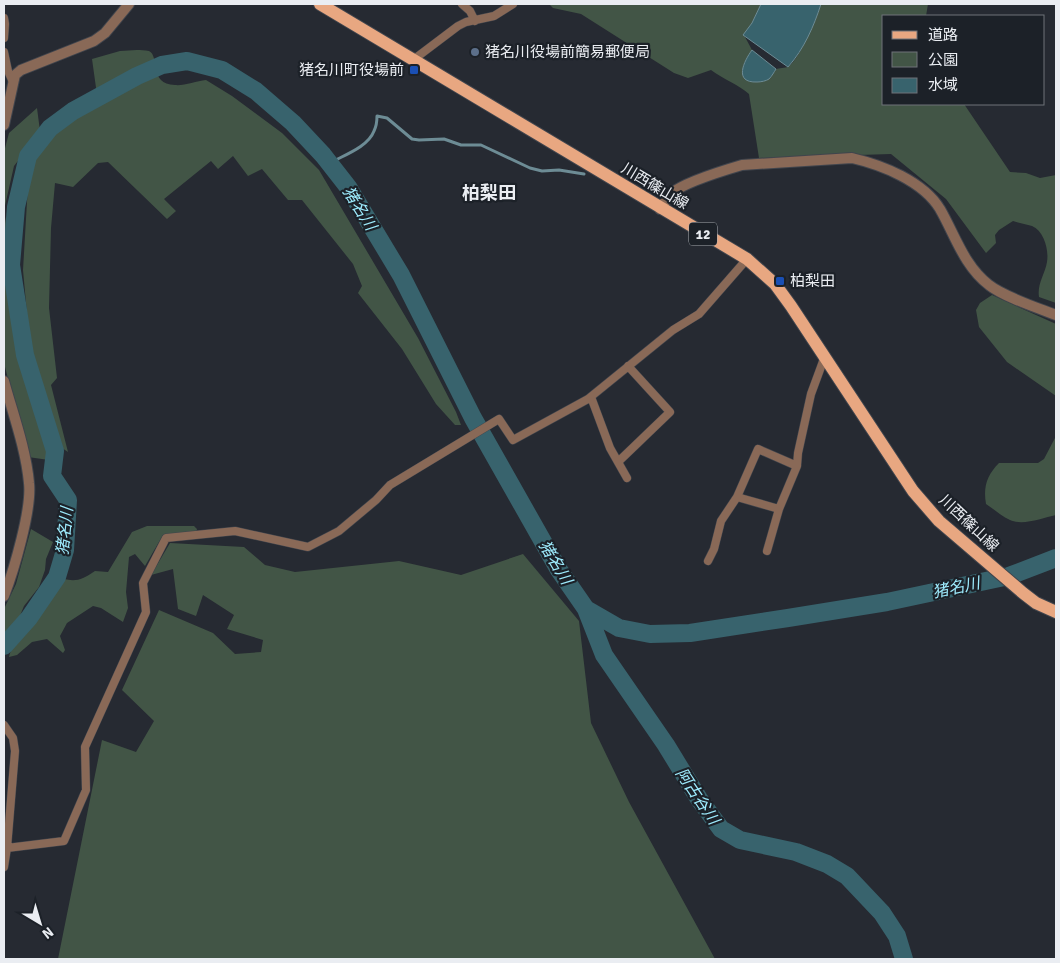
<svg xmlns="http://www.w3.org/2000/svg" width="1060" height="963" font-family="Signika,'Noto Sans JP',sans-serif">
	<style>
		.green { fill: #425546 }
		.water { fill: #38636d; stroke: #6d8c95 }
		.lines { fill: none; stroke-linecap: round; stroke-linejoin: round }
		.stream { stroke: #6d8c95; stroke-width: 3 }
		.river { stroke: #38636d; stroke-width: 18 }
		.minor-casing { stroke: #41454d; stroke-width: 9 }
		.tertiary-casing { stroke: #41454d; stroke-width: 12 }
		.primary-casing { stroke: #41454d; stroke-width: 14 }
		.minor { stroke: #896957; stroke-width: 8 }
		.tertiary { stroke: #896957; stroke-width: 10 }
		.primary { stroke: #e8a781; stroke-width: 12 }
		.service-dot { fill: #5c6f8a; stroke: #1c2128; stroke-width: 2 }
		.transit-dot { fill: #1a4fb4; stroke: #1c2128; stroke-width: 2 }
		.labels { text-anchor: middle; stroke-width: 4.5; stroke-linejoin: round; paint-order: stroke }
		.shield { fill: #1c2128; stroke: #acb0b5; stroke-width: 1 }
		.shield-label { font-size: 14px; font-weight: bold; fill: #eaedf2 }
		.poi-label { font-size: 15px; fill: #eaedf2; stroke: #1c2128; text-anchor: start }
		.street-label { font-size: 15px; fill: #eaedf2; stroke: #1c2128 }
		.water-label { font-size: 16px; font-style: italic; fill: #9eecfe; stroke: #1c2128 }
		.quarter-label { font-size: 18px; font-weight: bold; fill: #eaedf2; stroke: #1c2128 }
	</style>
	<rect width="100%" height="100%" fill="#262a32"/>
	<path class="green" d="M 549,4 L 761,4 L 752,23 L 744,35 L 752,50 L 744,64 L 742,73 L 769,79 L 776,69 C 779,68 785,68 788,67 C 799,60 817,17 821,4 L 928,4 L 926,16 L 884,16 L 884,104 L 964,104 L 1010,172 L 1026,173 L 1040,178 L 1056,175 L 1056,303 L 1039,297 C 1037,284 1045,274 1047,262 C 1049,250 1044,231 1032,226 C 1026,224 1019,223 1013,221 L 999,230 L 995,235 L 996,243 L 986,253 L 946,199 L 891,154 L 759,158 L 749,94 C 739,85 723,79 711,70 L 688,78 L 674,73 L 581,14 L 553,8 Z
		M 137,50 C 140,50 145,50 149,51 C 160,56 148,84 175,85 C 184,86 196,81 206,80 L 232,96 L 282,133 L 319,170 L 418,338 L 456,412 L 461,425 L 455,425 L 436,404 L 402,349 L 358,293 L 362,286 L 353,264 L 302,200 L 288,200 L 262,169 L 248,176 L 233,156 L 218,169 L 211,161 L 164,199 L 176,211 L 167,219 L 108,162 L 98,163 L 73,187 L 55,183 L 51,228 L 49,308 L 57,378 L 51,385 L 68,452 L 62,448 L 51,421 L 31,357 L 23,270 L 29,168 L 54,129 L 98,102 L 92,59 L 120,51 Z
		M 37,108 L 40,131 L 35,139 L 14,166 L 4,210 L 8,237 L 6,277 L 20,365 L 49,455 L 49,460 L 28,457 L 4,363 L 4,152 L 9,133 Z
		M 992,295 L 1056,324 L 1056,396 L 1007,362 L 979,327 L 976,310 L 980,303 Z
		M 1056,436 L 1056,515 C 1042,518 1023,526 1010,520 C 1001,516 994,509 986,504 C 983,487 987,475 999,463 L 1038,463 L 1044,459 Z
		M 147,526 L 194,526 L 197,529 L 196,533 L 163,535 L 145,566 L 135,554 L 129,557 L 126,592 L 128,608 L 123,622 L 101,608 L 93,606 L 67,623 L 60,636 L 65,650 L 63,653 L 47,639 L 32,642 L 17,655 L 9,657 C 13,639 31,624 43,611 C 40,599 52,587 59,578 C 76,582 80,581 95,571 L 108,572 L 132,532 Z
		M 31,529 L 53,542 L 46,559 L 45,570 L 39,587 L 24,606 L 14,630 L 4,640 L 4,609 L 16,584 Z
		M 170,543 L 244,547 L 265,565 L 295,572 L 399,561 L 461,575 L 523,554 L 579,621 L 591,723 L 629,802 L 715,959 L 58,959 L 102,740 L 136,752 L 154,721 L 122,690 L 159,610 L 213,633 L 235,654 L 261,652 L 263,640 L 227,629 L 234,615 L 203,595 L 196,616 L 178,609 L 173,569 L 151,575 Z"/>
	<path class="water" d="M 761,4 L 821,4 C 814,26 804,49 788,67 L 743,35 L 752,23 Z
		M 752,50 L 776,69 C 774,72 772,76 769,79 C 766,81 761,82 757,82 C 733,83 744,61 752,50 Z"/>
	<g class="lines">
		<path class="stream" d="M 330,163 C 344,155 368,147 374,131 C 376,127 377,121 377,116 L 387,118 L 412,139 L 419,140 L 444,139 L 461,145 L 481,145 L 530,168 L 542,171 L 559,170 L 584,174"/>
		<path class="river" d="M 586,609 L 604,655 L 666,745 L 699,799 L 721,829 L 740,840 L 796,852 L 827,864 L 847,876 L 882,913 L 897,936 L 904,959
			M 4,646 L 29,618 L 57,577 L 65,550 L 68,500 L 52,476 L 55,451 L 25,355 L 11,265 L 16,207 L 28,156 L 50,128 L 73,111 L 137,76 L 162,65 L 187,61 L 222,70 L 256,91 L 293,123 L 323,155 L 348,187 L 401,275 L 473,418 L 559,570 L 586,609 L 619,628 L 650,634 L 690,633 L 788,618 L 887,602 L 1009,576 L 1056,558"/>
		<g class="minor-casing">
			<path id="minor" d="M 462,4 L 470,11 L 475,21
				M 4,18 L 5,24 L 4,38
				M 4,52 L 8,71 L 12,80
				M 413,60 L 458,26 L 466,22 L 494,16 L 513,4
				M 591,397 L 610,448 L 627,478
				M 618,462 L 670,412 L 628,366
				M 737,497 L 779,509
				M 767,551 L 779,509 L 797,466 L 798,453 L 811,394 L 825,356
				M 708,561 L 714,549 L 721,521 L 737,497 L 758,449 L 797,466
				M 4,725 L 13,738 L 15,751 L 7,848 L 4,867
				M 7,848 L 64,841 L 86,790 L 85,747 L 146,612 L 143,583 L 166,538 L 235,531 L 308,547 L 339,531 L 376,500 L 390,485 L 499,419 L 513,440 L 588,399 L 673,330 L 699,314 L 747,259"/>
		</g>
		<g class="tertiary-casing">
			<path id="tertiary" d="M 4,125 L 15,75 L 21,70 L 94,41 L 105,33 L 129,4
				M 660,209 C 664,204 667,197 672,193 C 685,182 725,170 742,165 L 852,158 C 882,165 923,181 940,209 C 955,235 964,266 989,285 C 1004,297 1038,308 1056,315
				M 4,381 C 13,414 26,449 29,483 C 32,509 14,570 4,596"/>
		</g>
		<g class="primary-casing">
			<path id="primary" d="M 320,4 L 747,259 L 775,284 L 791,306 L 913,491 L 939,521 L 1023,593 L 1036,603 L 1056,612"/>
		</g>
		<use href="#minor" class="minor"/>
		<use href="#tertiary" class="tertiary"/>
		<use href="#primary" class="primary"/>
	</g>
	<circle class="service-dot" cx="475" cy="52" r="5"/>
	<g class="transit-dot">
		<rect x="409" y="65" width="10" height="10" rx="2.5"/>
		<rect x="775" y="276" width="10" height="10" rx="2.5"/>
	</g>
	<g class="labels">
		<rect class="shield" x="689" y="222.5" width="28" height="23" rx="4"/>
		<g class="shield-label">
			<text x="703" y="239">12</text>
		</g>
		<g class="poi-label">
			<text x="485" y="57">猪名川役場前簡易郵便局</text>
			<text x="404" y="75" text-anchor="end">猪名川町役場前</text>
			<text x="790" y="286">柏梨田</text>
		</g>
		<g class="street-label">
			<text transform="translate(655 186) rotate(31)" y="5">川西篠山線</text>
			<text transform="translate(969 523) rotate(43)" y="5">川西篠山線</text>
		</g>
		<g class="water-label">
			<text transform="translate(360 208) rotate(58)" y="6">猪名川</text>
			<text transform="translate(64 531) rotate(-84)" y="6">猪名川</text>
			<text transform="translate(556 562) rotate(59)" y="6">猪名川</text>
			<text transform="translate(956 587) rotate(-12)" y="6">猪名川</text>
			<text transform="translate(698 796) rotate(56)" y="6">阿古谷川</text>
		</g>
		<g class="quarter-label">
			<text x="489" y="199">柏梨田</text>
		</g>
	</g>
	<rect width="1060" height="963" fill="none" stroke="#eaedf2" stroke-width="10"/>
	<rect x="882" y="15" width="162" height="90" fill="#1c2128" stroke="#6e7379"/>
	<rect x="892" y="31" width="25" height="8" fill="#e8a781" stroke="#6e7379"/>
	<text x="928" y="40" font-size="15" fill="#eaedf2">道路</text>
	<rect x="892" y="52" width="25" height="15" fill="#425546" stroke="#6e7379"/>
	<text x="928" y="65" font-size="15" fill="#eaedf2">公園</text>
	<rect x="892" y="78" width="25" height="15" fill="#38636d" stroke="#6e7379"/>
	<text x="928" y="90" font-size="15" fill="#eaedf2">水域</text>
	<g transform="translate(40 923) rotate(142)" stroke="#1c2128" stroke-width="4" paint-order="stroke">
	<path d="M0-4L9 19L0 12L-9 19Z" fill="#eaedf2"/>
	<text y="-8" font-size="14" font-weight="bold" text-anchor="middle" fill="#eaedf2">N</text>
	</g>
</svg>
